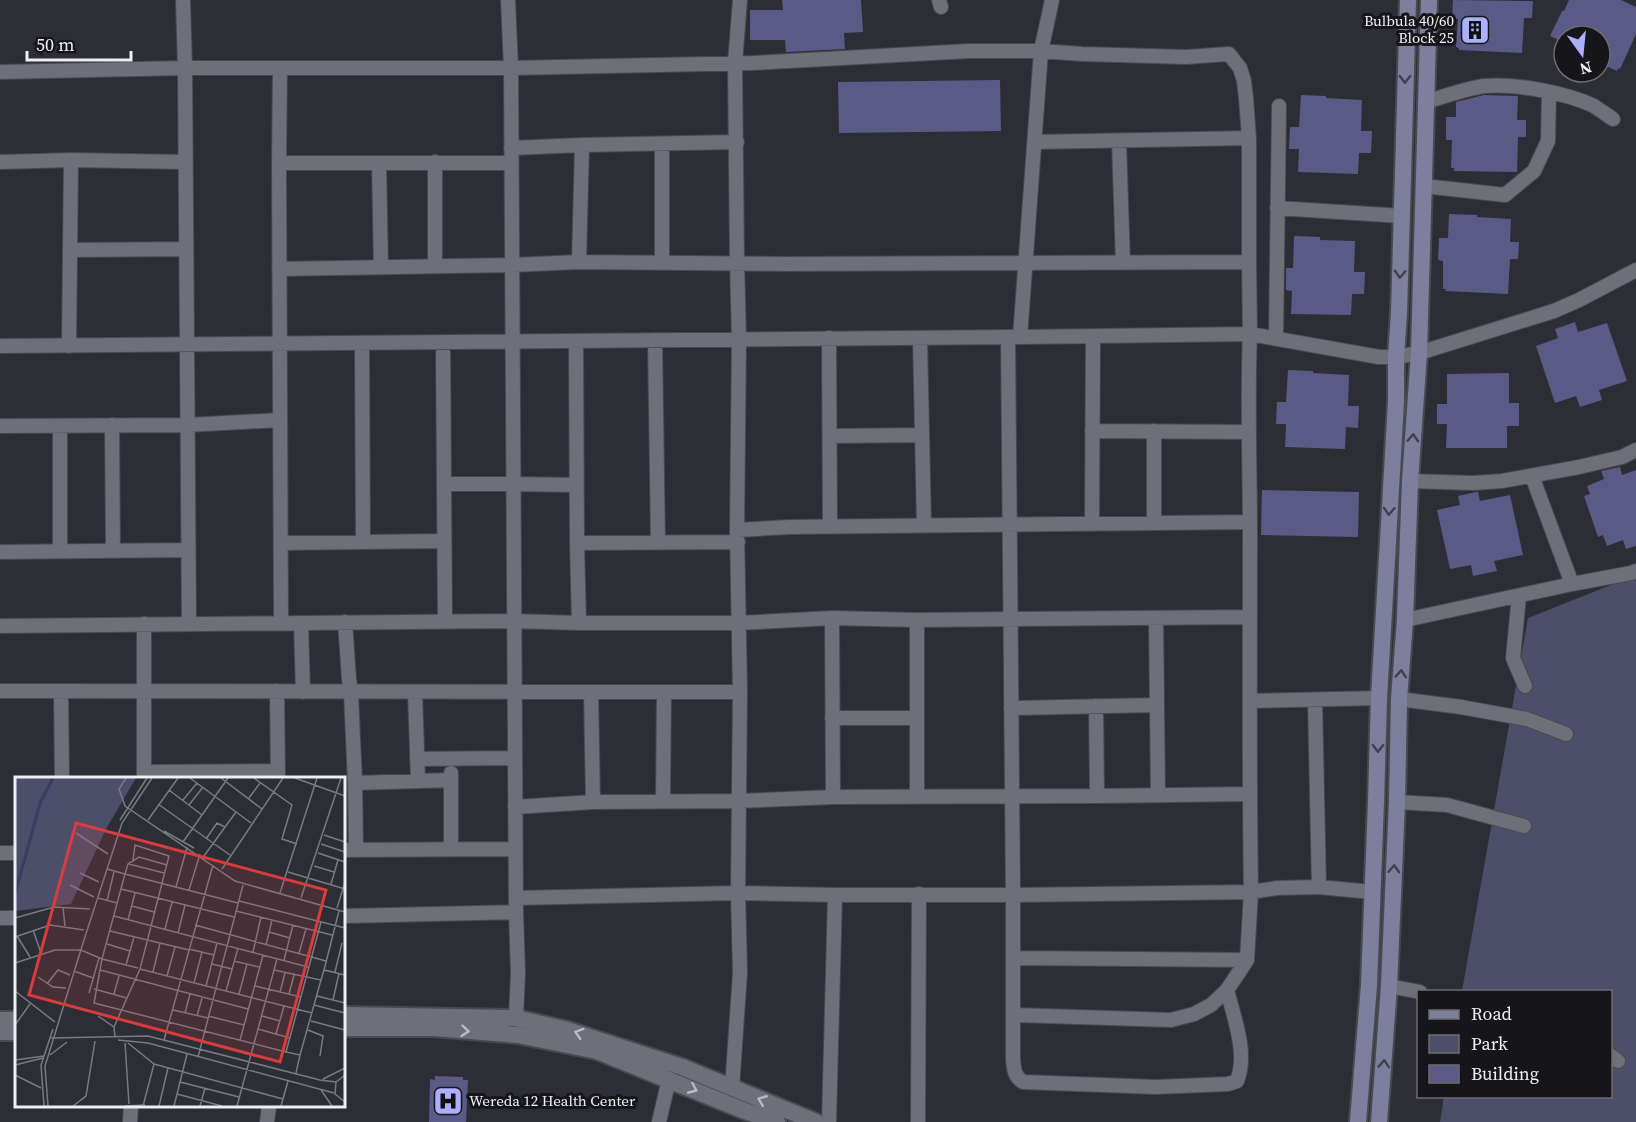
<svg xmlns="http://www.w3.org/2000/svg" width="1636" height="1122" font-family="'Source Serif 4',serif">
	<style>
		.green { fill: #4c4e6a }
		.building { fill: #595b86 }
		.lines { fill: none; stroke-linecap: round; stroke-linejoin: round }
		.minor-casing { stroke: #494a51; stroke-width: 16 }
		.tertiary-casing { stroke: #494a51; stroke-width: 20 }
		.secondary-casing { stroke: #494a51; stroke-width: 20 }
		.minor { stroke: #6f6f79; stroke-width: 14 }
		.tertiary { stroke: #6f6f79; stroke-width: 16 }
		.secondary { stroke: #7e7f9d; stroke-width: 16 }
		.oneway { stroke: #40404e }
		.oneway2 { stroke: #bbbbc3 }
		.labels { text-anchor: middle; stroke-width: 6; stroke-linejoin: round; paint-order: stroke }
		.poi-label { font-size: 15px; fill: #eeeef4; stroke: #16161a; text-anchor: end }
		.inset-river { fill: none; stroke: #3b3b64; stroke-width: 3 }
		.inset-road { fill: none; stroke: #7a7a82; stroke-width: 1.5 }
		.view { fill: #d83c3c; fill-opacity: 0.15; stroke: #d83c3c; stroke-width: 3 }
		.inset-edge { fill: none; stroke: #eeeef4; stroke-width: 3 }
	</style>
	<rect width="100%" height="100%" fill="#2d2d36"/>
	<path class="green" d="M 1636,575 L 1636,1122 L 1440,1122 L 1444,1097 L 1610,1096 L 1610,992 L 1462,991 L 1528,618 Z"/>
	<path class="building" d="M 782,0 L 861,0 L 863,32 L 844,33 L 845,49 L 786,52 L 785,40 L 750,40 L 750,10 L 783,10 Z
		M 1453,0 L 1533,1 L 1532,18 L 1524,18 L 1522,53 L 1459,50 L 1459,48 L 1456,47 L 1458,19 L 1452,19 Z
		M 1569,0 L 1621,0 L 1636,7 L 1636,34 L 1620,69 L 1618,68 L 1617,71 L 1606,66 L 1608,63 L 1600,60 L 1600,36 L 1564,36 L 1564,42 L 1550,36 L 1562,11 L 1564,11 Z
		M 1000,80 L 1001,131 L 839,133 L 838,82 Z
		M 1301,95 L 1326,96 L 1326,98 L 1362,100 L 1361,131 L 1372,131 L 1371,153 L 1359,153 L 1358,174 L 1298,172 L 1299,149 L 1289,149 L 1290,127 L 1299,127 Z
		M 1484,95 L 1518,96 L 1517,120 L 1526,120 L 1526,137 L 1518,137 L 1517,172 L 1454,171 L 1454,168 L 1451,168 L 1452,140 L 1446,140 L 1446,117 L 1456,117 L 1456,102 Z
		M 1449,214 L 1477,215 L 1477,217 L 1511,219 L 1510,242 L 1519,242 L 1518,259 L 1510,259 L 1508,294 L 1445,291 L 1446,289 L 1443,289 L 1443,261 L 1438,260 L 1439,238 L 1448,238 Z
		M 1294,236 L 1320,237 L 1320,240 L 1355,241 L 1354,272 L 1365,272 L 1364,294 L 1352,294 L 1351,315 L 1291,314 L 1292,291 L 1286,290 L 1286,268 L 1293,268 Z
		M 1575,322 L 1578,332 L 1607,323 L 1627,381 L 1599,390 L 1602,400 L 1580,407 L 1576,396 L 1555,403 L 1536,346 L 1558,338 L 1555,329 Z
		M 1288,370 L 1313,371 L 1313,373 L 1349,375 L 1348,406 L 1359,406 L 1358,428 L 1346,427 L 1345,449 L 1285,447 L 1286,424 L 1276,424 L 1277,402 L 1286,402 Z
		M 1509,373 L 1509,403 L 1519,403 L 1519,426 L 1507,426 L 1507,448 L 1446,448 L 1447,424 L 1437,424 L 1437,404 L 1447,404 L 1447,374 Z
		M 1620,467 L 1622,475 L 1636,470 L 1636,546 L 1626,549 L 1623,540 L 1607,546 L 1603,535 L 1598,537 L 1584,496 L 1590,494 L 1587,486 L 1604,479 L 1601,471 Z
		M 1262,490 L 1359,492 L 1358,537 L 1261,535 Z
		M 1476,492 L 1478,492 L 1480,501 L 1510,495 L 1523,555 L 1494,561 L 1497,571 L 1473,576 L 1471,565 L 1450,569 L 1437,510 L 1460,505 L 1458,496 Z
		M 435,1076 L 463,1077 L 463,1080 L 468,1080 L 466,1122 L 429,1122 L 430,1079 L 435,1080 Z"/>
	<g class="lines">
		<g class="minor-casing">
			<path id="minor" d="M 183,0 L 185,68 L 189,624
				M 508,0 L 511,68 L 516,912 L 518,973 L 516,1018
				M 939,0 L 941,7
				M 1052,0 L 1041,51 L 1020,337 L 1008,337 L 1013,895 L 1013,1059 C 1014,1069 1014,1076 1023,1082 L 1156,1087 L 1228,1084 L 1237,1081 C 1248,1053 1234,1018 1227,990
				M 280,68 L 279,163 L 281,623
				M 0,72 L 185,68 L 511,68 L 753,63 L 969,51 L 1041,51 L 1082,54 L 1186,57 L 1229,54 L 1240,68 L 1244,81 L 1246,98 L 1249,138 L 1249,262
				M 1426,102 C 1445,96 1464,89 1484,86 C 1514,83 1567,93 1594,106 C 1600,110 1607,115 1613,119
				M 1119,141 L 1123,263
				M 1035,142 L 1249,138
				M 662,144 L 662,262
				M 511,148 L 582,145 L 737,142
				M 0,162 L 71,160 L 186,162
				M 435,162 L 435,265
				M 279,163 L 511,163
				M 379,163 L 381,267
				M 1424,186 L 1505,195 L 1534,171 L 1548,141 L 1549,92
				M 1277,208 L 1402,216
				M 71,250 L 186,249
				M 579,262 L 582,145
				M 279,269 L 512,265 L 579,262 L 787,264 L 1249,262 L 1250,334 L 1020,337
				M 829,338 L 830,527
				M 920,338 L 924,526
				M 1276,338 L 1279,106
				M 655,340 L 658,542
				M 576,341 L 577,543 L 579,623
				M 443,342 L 445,622
				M 362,343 L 363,542
				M 0,346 L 1008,337
				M 69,346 L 71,160
				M 112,425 L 113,551
				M 0,426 L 187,425 L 280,420
				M 60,426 L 60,551
				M 1092,431 L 1248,432
				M 830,436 L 922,435
				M 1532,476 L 1572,584
				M 1410,481 L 1473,483 L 1502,481 L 1579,467 L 1622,457 L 1636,450
				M 444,484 L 513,484 L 576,485
				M 1154,523 L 1154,431
				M 1092,524 L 1093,336
				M 737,530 L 790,527 L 1250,522
				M 281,543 L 444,541
				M 577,543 L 738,542
				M 0,552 L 188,550
				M 1519,596 L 1513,658 L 1525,686
				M 832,618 L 833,797
				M 1156,618 L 1158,795
				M 1405,620 L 1572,584 L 1631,573 L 1636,571
				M 345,622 L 349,679 L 351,693 L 355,783 L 356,850
				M 301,623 L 303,692
				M 144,624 L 144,778
				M 0,626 L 514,621 L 579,623 L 739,623 L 832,618 L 917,620 L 1250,617
				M 0,691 L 740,692
				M 277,691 L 278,778
				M 61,692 L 62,778
				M 415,692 L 418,781
				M 591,692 L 593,802
				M 1399,699 L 1461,707 L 1527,719 L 1566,734
				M 1315,700 L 1319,887
				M 1250,701 L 1379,698
				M 1096,706 L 1097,796
				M 1011,708 L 1156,705
				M 832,718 L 916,718
				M 417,759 L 515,758
				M 144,772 L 278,771
				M 451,773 L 451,849
				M 355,783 L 451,780
				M 917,797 L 917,620
				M 663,801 L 664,692
				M 1397,802 L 1447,805 L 1524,826
				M 515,807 L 593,802 L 738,801 L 833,797 L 1097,796 L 1249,794
				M 344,850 L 515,849
				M 0,853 L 16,853
				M 516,898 L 738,893 L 835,895 L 1013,895 L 1251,892 C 1249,773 1250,654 1250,535 C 1250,468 1247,401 1250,334 L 1379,357 L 1396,357 L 1419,353 L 1554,311 L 1579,300 L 1636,270
				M 344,916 L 516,912
				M 0,918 L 16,918
				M 1013,958 L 1247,960
				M 1389,986 L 1420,992
				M 1013,1015 L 1171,1020 L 1194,1014 L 1211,1005 L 1227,990 L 1247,960 L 1251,892 L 1277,888 L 1319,887 L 1372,892
				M 1610,1055 L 1618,1061
				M 732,1088 L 740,973 L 738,893 L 740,692 L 737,530 L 739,339 L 737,262 L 735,63 L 740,0
				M 130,1122 L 131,1106
				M 267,1122 L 269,1106
				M 659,1122 L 669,1079
				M 829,1122 L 835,895
				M 918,1122 L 919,894"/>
		</g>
		<g class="tertiary-casing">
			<path id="tertiary" d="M 344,1015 L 516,1018 L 568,1030 L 682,1067 L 816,1122
				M 0,1020 L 16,1020
				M 344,1028 L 434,1028 L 518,1035 L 597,1051 L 745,1111 L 777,1122
				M 0,1032 L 16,1032"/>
		</g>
		<g class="secondary-casing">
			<path id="secondary" d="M 1358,1122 L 1369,985 L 1376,802 L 1379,698 L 1396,402 L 1396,357 L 1399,313 L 1408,0
				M 1379,1122 L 1389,986 L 1397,802 L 1399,699 L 1405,620 L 1410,481 L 1419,353 L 1429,0"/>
		</g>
		<use href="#minor" class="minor"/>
		<use href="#tertiary" class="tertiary"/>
		<use href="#secondary" class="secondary"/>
	</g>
	<defs><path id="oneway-chevron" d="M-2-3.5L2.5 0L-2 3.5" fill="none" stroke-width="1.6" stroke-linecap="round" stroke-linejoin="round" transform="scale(1.5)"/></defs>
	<g class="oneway">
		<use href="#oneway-chevron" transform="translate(1405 79) rotate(91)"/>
		<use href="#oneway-chevron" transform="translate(1400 274) rotate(92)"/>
		<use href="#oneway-chevron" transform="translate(1413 438) rotate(-87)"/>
		<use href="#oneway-chevron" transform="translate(1389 511) rotate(93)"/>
		<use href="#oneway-chevron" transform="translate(1401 674) rotate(-86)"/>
		<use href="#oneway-chevron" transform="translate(1378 748) rotate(91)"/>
		<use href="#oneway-chevron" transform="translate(1394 869) rotate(-87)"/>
		<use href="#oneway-chevron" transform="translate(1384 1064) rotate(-86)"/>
	</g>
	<g class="oneway2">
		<use href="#oneway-chevron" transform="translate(465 1031) rotate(5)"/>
		<use href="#oneway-chevron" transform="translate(579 1033) rotate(-162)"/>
		<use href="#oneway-chevron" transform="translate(693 1089) rotate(23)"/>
		<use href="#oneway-chevron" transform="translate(762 1100) rotate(-158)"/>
	</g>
	<defs>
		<g id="building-square" transform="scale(1.5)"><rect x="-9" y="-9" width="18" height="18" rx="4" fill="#acaffb" stroke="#16161a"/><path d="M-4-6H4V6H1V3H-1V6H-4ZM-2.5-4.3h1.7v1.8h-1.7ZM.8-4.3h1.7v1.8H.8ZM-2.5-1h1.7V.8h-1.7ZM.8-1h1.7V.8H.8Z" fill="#111"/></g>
		<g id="hospital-square" transform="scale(1.5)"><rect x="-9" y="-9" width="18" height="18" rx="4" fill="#acaffb" stroke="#16161a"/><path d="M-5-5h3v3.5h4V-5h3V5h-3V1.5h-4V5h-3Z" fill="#111"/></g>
	</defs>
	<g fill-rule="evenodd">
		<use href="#building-square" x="1475" y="30"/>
		<use href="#hospital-square" x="448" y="1101"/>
	</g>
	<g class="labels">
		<g class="poi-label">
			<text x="1454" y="26">Bulbula 40/60<tspan x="1454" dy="17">Block 25</tspan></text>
			<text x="469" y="1106" text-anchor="start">Wereda 12 Health Center</text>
		</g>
	</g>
	<g transform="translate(15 777)">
		<rect width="330" height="330" fill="#2d2d36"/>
		<path d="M 0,1 L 121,1 L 91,52 L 56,127 L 0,134 Z" fill="#4c4e6a"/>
		<path class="inset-river" d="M 0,117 L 25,26 L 38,1"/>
		<path class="inset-road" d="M 111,1 L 104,12 L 110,29 L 220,104 L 330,135M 175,1 L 236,46M 206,1 L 247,32M 239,1 L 277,28 L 267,62 L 282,67M 280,1 L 330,19M 154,13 L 187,38M 234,21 L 245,6M 168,23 L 182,6M 143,27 L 215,78M 174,28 L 188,10M 105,43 L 132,1M 133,43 L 163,1M 149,54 L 179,71M 61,56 L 93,77M 309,58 L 330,65M 191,62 L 202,46 L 210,50M 168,65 L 213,1M 306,67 L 330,75M 303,76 L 330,85M 189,79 L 221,35M 114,87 L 149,96M 299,89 L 319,95M 92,92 L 110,97 L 113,87 L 124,80 L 152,88M 207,92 L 268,1M 273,95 L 330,112M 65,96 L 84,105M 316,107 L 323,83M 55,108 L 79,120M 161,110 L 172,70M 106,112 L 219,140M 174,113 L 185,77M 265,116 L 302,1M 83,121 L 102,126M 286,121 L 326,1M 92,124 L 99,95M 224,124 L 330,151M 117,129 L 139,135M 48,131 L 50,149M 322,131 L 330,105M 221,134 L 317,158M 99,139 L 293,190M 0,141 L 39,130 L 75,132M 113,143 L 120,116M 180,148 L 311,184M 150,152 L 157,125M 18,153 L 26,176M 95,154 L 174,173M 254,155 L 275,161M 163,156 L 170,128M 2,159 L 15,180M 0,160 L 35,148 L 69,153M 92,167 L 115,174M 251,168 L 257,143M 174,172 L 199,178M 238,175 L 246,140M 284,176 L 291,152M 269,183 L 278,148M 219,184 L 244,190M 0,186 L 40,173 L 66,173 L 87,182 L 110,97 L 223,126M 197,187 L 217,192M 111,188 L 119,160M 123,191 L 87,182 L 85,193 L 233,232M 125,192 L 297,236M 85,193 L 79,226 L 271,275M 259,193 L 306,203 L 285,278M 309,193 L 324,134M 59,194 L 78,201M 138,195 L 145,166M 320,195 L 327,166M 152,199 L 160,170M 23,200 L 38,210 L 51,211M 306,203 L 309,193 L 330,198M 179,206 L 187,175M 32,207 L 43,193 L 55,198M 191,209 L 202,166M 240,209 L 286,220M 79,212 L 112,221M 0,214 L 40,245M 211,214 L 223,171M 265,215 L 270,196M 74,216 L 84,181M 99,217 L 104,199M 224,217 L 232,187M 274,217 L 279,198M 302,219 L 330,226M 318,223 L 324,196M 299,228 L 330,236M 158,233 L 193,241M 170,236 L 175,217M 83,239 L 99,250M 182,239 L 187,221M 193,239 L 229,248M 247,239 L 265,244M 296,244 L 330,253M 0,248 L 15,227M 243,252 L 275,261M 293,253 L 308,259 L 305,279M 261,257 L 269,229M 100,260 L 99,250 L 125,192 L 154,79 L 120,68 L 118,83M 36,261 L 133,259 L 305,303 L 321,305 L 330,298M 103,263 L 133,266 L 319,316M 149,263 L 198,88M 225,263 L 248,178M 110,266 L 114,327M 113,266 L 139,287 L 128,329M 35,278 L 52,265M 183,280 L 228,108M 0,283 L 29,279M 139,287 L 268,322M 0,288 L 28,281M 281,296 L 285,278 L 271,275 L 306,145M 0,298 L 26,311M 308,302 L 330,291M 165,305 L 224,320M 321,305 L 320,317 L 330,325M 306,313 L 317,329M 162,317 L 207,329M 29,329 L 26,288 L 38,252M 33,329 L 30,289 L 68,166 L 107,46 L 137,1M 58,329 L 71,319 L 80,264M 110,329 L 130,328M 144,329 L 153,291M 159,329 L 172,277M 185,329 L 190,311M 222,329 L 262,182M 266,329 L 273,304"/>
		<path class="view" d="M 61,46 L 311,113 L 265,285 L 14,218 Z"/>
		<rect width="330" height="330" class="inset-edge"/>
	</g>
	<rect x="1417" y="990" width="195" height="108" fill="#16161a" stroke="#6c6c71" stroke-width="1.5"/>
	<rect x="1429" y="1010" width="30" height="9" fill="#7e7f9d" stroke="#6c6c71" stroke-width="1.5"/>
	<text x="1471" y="1020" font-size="18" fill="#eeeef4">Road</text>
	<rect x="1429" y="1035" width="30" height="18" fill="#4c4e6a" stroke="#6c6c71" stroke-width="1.5"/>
	<text x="1471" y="1050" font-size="18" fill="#eeeef4">Park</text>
	<rect x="1429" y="1065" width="30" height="18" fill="#595b86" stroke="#6c6c71" stroke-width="1.5"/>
	<text x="1471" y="1080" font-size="18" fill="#eeeef4">Building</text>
	<g transform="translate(1582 54) rotate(165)"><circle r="28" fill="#16161a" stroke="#6c6c71" stroke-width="1.5"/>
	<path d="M0-4.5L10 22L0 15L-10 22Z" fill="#acaffb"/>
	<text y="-9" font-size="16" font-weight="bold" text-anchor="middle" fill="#eeeef4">N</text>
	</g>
	<path d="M27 51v9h104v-9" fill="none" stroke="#eeeef4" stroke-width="3"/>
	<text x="36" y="51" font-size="18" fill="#eeeef4" stroke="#16161a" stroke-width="4.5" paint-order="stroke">50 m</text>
</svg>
